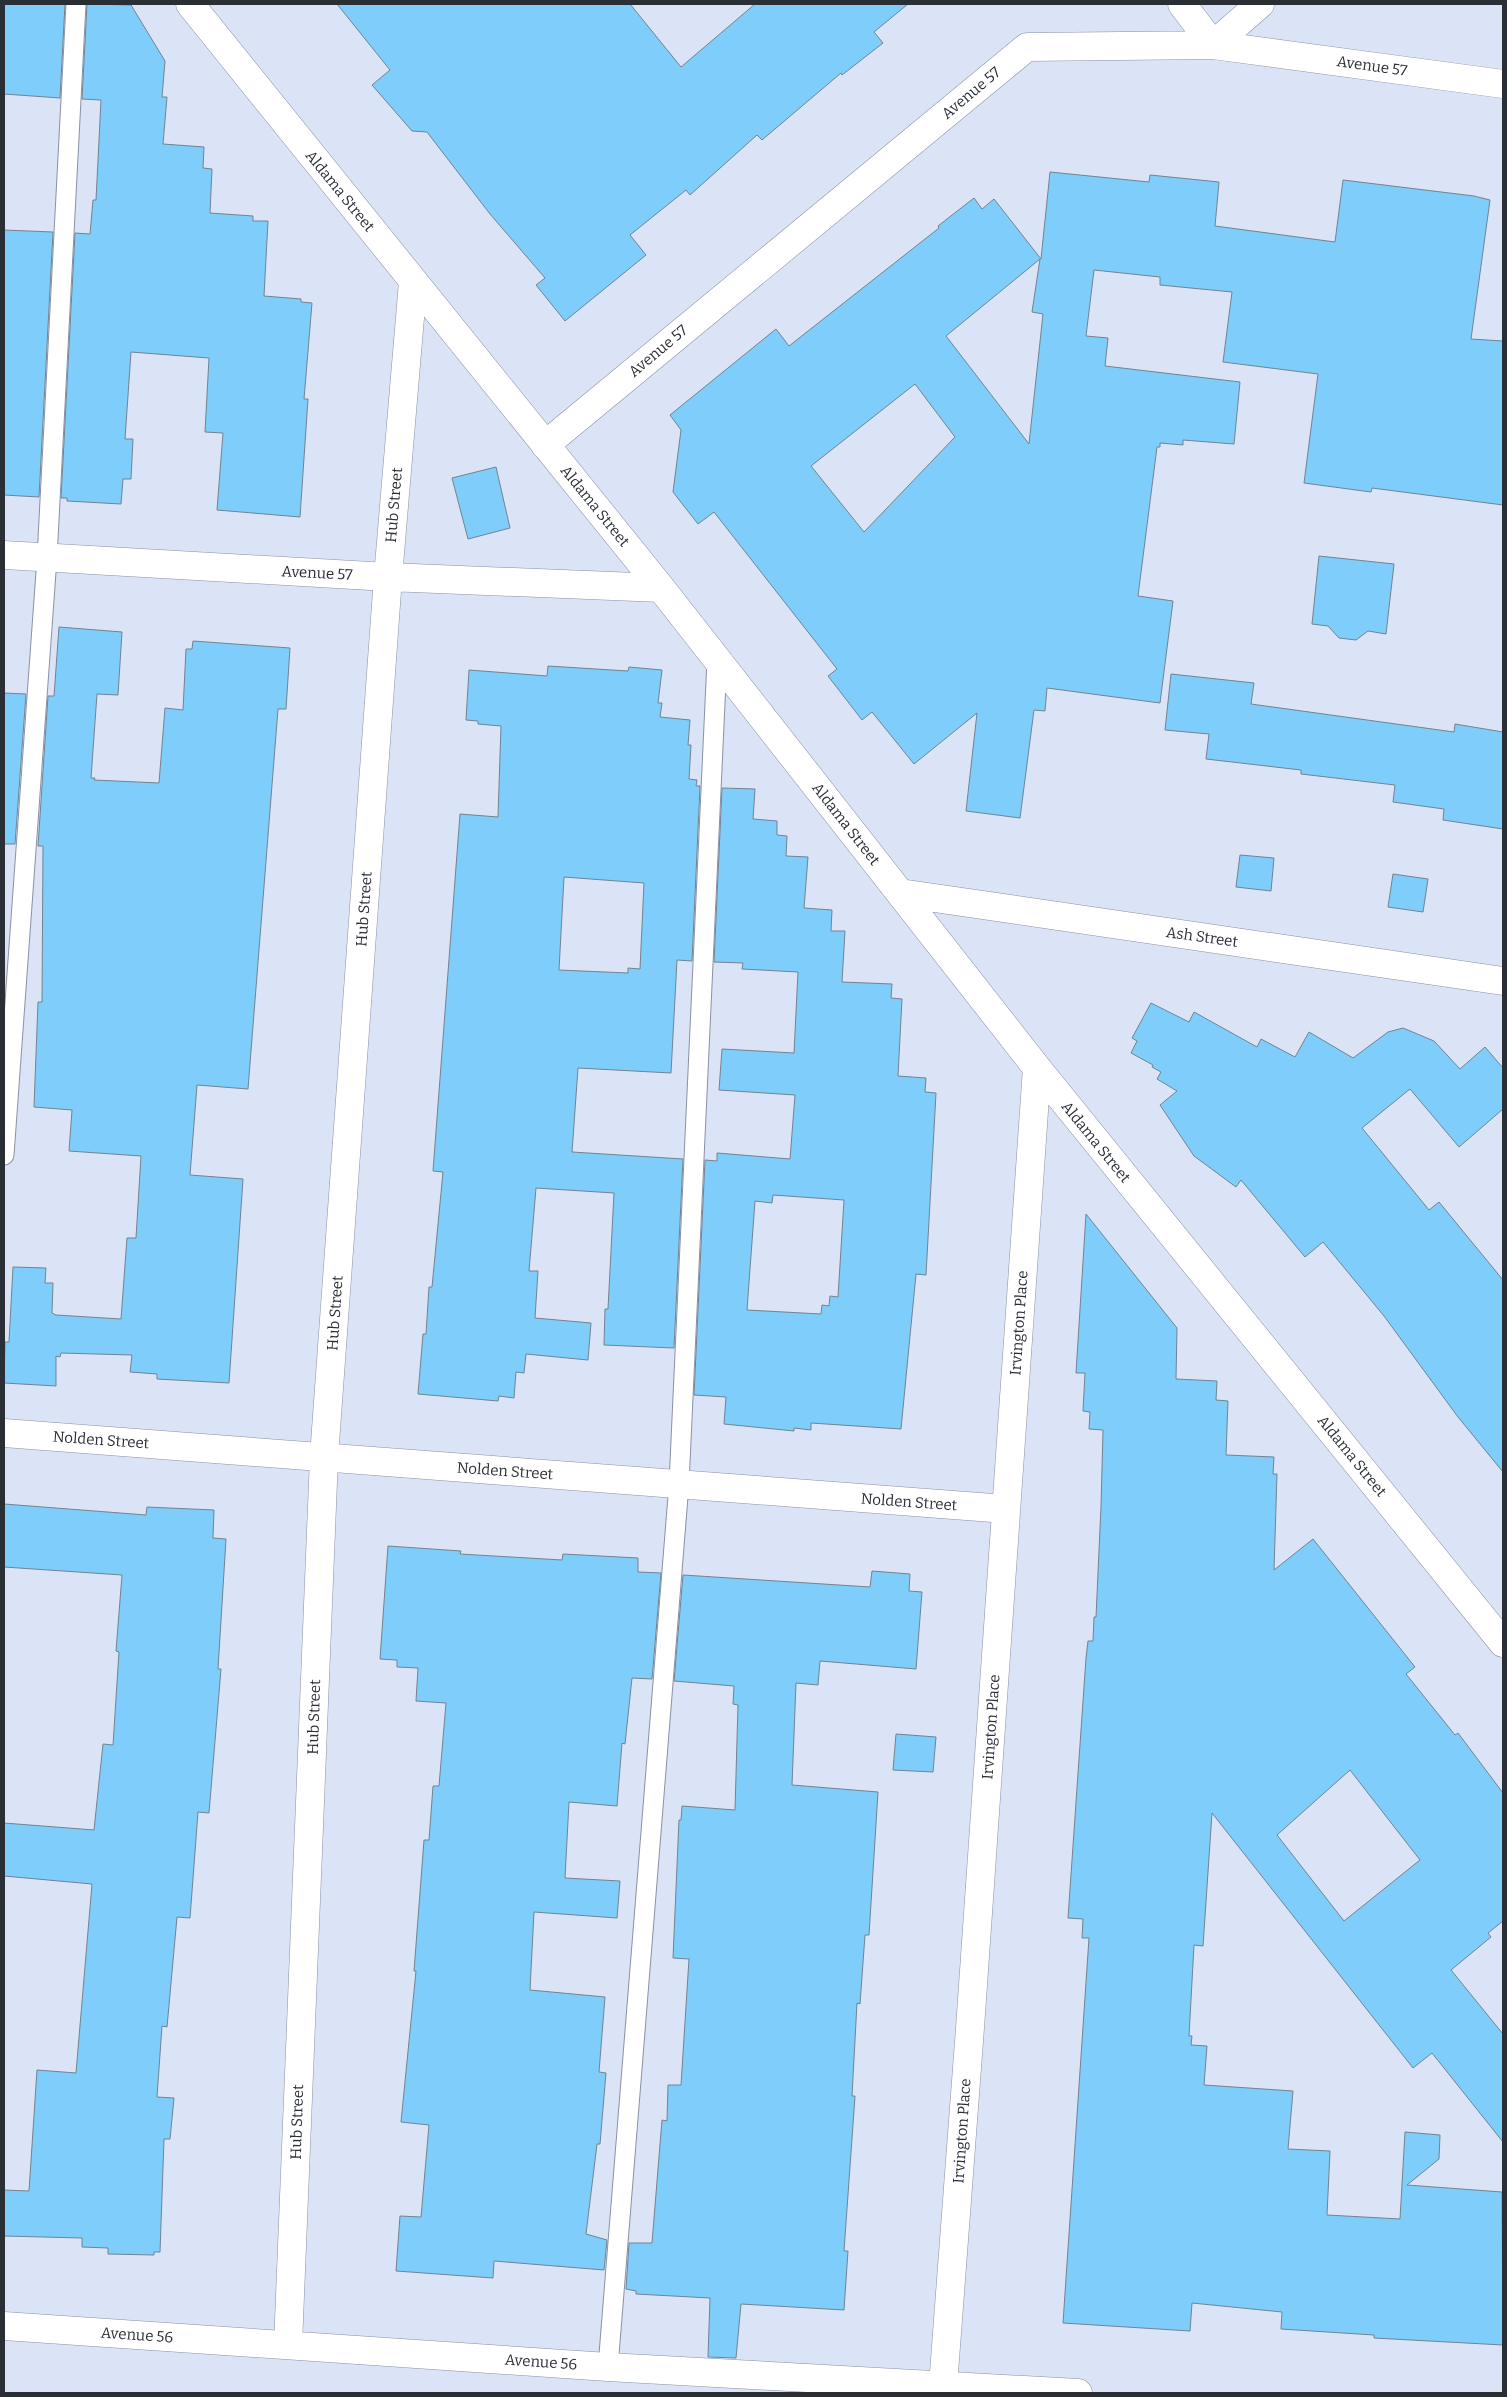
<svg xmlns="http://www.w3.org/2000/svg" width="1507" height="2397" font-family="Bitter,serif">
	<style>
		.building { fill: #7fcdfb; stroke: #718490; fill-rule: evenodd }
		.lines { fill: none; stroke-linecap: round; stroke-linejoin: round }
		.lane-casing { stroke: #8a91a4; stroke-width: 21 }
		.street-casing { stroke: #8a91a4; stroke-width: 29 }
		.lane { stroke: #fff; stroke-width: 19 }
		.street { stroke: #fff; stroke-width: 28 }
		.labels { text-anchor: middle; stroke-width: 4; stroke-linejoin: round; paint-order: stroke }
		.street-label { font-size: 15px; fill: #2a2e35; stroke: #fff }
	</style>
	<rect width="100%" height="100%" fill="#dbe3f7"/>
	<path class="building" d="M 4,4 L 65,4 L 60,98 L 4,94 Z
		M 87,4 L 131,5 L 165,61 L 162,97 L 167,97 L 163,144 L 204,147 L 203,168 L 212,169 L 210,213 L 253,216 L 253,221 L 268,221 L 264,296 L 301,299 L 301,302 L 312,303 L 304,399 L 308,399 L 300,517 L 217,510 L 223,433 L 205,432 L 209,358 L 131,352 L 125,439 L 133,439 L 131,479 L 123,479 L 121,504 L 67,501 L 67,498 L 61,498 L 75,233 L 90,234 L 93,200 L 96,200 L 101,100 L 82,99 Z
		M 337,4 L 630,4 L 681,67 L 755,4 L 908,4 L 874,32 L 883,43 L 842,75 L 841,73 L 762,140 L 757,135 L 690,195 L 686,190 L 630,235 L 646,255 L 565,321 L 536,285 L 545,278 L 490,214 L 427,132 L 412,131 L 372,85 L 390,70 Z
		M 1050,172 L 1149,182 L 1150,175 L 1219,182 L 1215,226 L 1335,242 L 1343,180 L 1474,196 L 1490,200 L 1471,339 L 1503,341 L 1503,505 L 1372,488 L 1371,492 L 1304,483 L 1318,374 L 1223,362 L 1232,292 L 1160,285 L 1160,277 L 1094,270 L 1086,336 L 1108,338 L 1105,366 L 1240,382 L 1234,444 L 1183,440 L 1183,445 L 1160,443 L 1160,447 L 1157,447 L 1138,596 L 1173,601 L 1160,703 L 1047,688 L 1045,711 L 1034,710 L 1020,818 L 966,811 L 977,713 L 914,764 L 872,712 L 862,720 L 828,676 L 837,669 L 714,512 L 698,524 L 673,492 L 681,430 L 670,415 L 776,329 L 789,346 L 939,228 L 938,226 L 974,198 L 982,209 L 994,199 L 1041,259 ZM 1040,259 L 1032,312 L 1043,314 L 1029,444 L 946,336 ZM 915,384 L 955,437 L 864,532 L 811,466 Z
		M 4,230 L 53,232 L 39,497 L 4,495 Z
		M 496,467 L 510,528 L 468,539 L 452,478 Z
		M 1319,556 L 1394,564 L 1386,634 L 1368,631 L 1356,640 L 1339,638 L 1328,626 L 1312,624 Z
		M 59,627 L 122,632 L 118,695 L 97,694 L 91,778 L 95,778 L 94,780 L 159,783 L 165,708 L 183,710 L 186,649 L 192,649 L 193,641 L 290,648 L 286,709 L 278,709 L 248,1089 L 197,1085 L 190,1175 L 243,1179 L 229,1383 L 157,1379 L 157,1374 L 130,1372 L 132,1355 L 61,1353 L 60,1357 L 56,1356 L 56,1386 L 4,1383 L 5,1342 L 9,1342 L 13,1267 L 46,1268 L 45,1283 L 53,1283 L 52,1313 L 56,1315 L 121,1319 L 127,1238 L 136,1238 L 141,1156 L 69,1151 L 72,1110 L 34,1107 L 38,1002 L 42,1002 L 43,846 L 38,846 L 48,696 L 54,696 Z
		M 548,666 L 628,671 L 629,667 L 662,670 L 658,703 L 662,703 L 660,717 L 690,720 L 688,745 L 691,745 L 689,779 L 697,780 L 696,786 L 700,786 L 692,961 L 677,960 L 671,1073 L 578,1068 L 572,1152 L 683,1159 L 674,1348 L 604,1345 L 605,1309 L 608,1309 L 614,1193 L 536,1188 L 529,1271 L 538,1271 L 535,1318 L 591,1323 L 588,1360 L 526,1354 L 524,1373 L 516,1372 L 514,1398 L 499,1396 L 498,1401 L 418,1394 L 423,1334 L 426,1334 L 429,1287 L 432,1287 L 443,1172 L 433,1171 L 460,814 L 498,817 L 501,726 L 478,724 L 478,721 L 466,720 L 469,670 L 547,676 ZM 564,877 L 644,883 L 640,969 L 628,968 L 628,973 L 559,970 Z
		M 1171,674 L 1254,683 L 1251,704 L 1454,732 L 1455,724 L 1503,732 L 1503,829 L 1443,820 L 1444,809 L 1393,802 L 1395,785 L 1301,774 L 1301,770 L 1206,759 L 1209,734 L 1165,730 Z
		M 4,693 L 26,694 L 15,844 L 4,844 Z
		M 722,788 L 755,789 L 753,819 L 777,821 L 777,835 L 787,836 L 786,856 L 808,857 L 804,908 L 832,910 L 831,931 L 845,931 L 842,982 L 892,984 L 891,998 L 902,999 L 898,1076 L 926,1078 L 925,1092 L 936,1093 L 926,1275 L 916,1274 L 901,1429 L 811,1423 L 811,1430 L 794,1428 L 794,1431 L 724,1424 L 726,1397 L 694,1395 L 705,1160 L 717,1161 L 717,1153 L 790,1159 L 795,1095 L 719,1090 L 722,1049 L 794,1053 L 798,972 L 742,969 L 743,963 L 714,962 ZM 773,1195 L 844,1200 L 838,1297 L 830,1296 L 829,1306 L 822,1305 L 821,1314 L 747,1310 L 755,1201 L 772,1203 Z
		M 1240,855 L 1274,858 L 1271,891 L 1236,887 Z
		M 1393,874 L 1428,879 L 1423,912 L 1388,907 Z
		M 1151,1003 L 1189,1022 L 1194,1012 L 1257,1047 L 1261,1039 L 1295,1057 L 1309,1032 L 1353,1058 L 1388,1032 L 1403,1028 L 1434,1041 L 1460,1069 L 1485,1047 L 1503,1068 L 1503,1109 L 1459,1147 L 1410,1089 L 1362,1128 L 1429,1210 L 1439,1202 L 1503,1280 L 1503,1472 L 1458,1417 L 1384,1316 L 1323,1242 L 1305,1257 L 1241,1180 L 1236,1187 L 1194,1156 L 1160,1105 L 1177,1091 L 1157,1079 L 1161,1072 L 1152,1067 L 1153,1065 L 1131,1053 L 1137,1041 L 1132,1038 Z
		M 1086,1214 L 1177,1328 L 1176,1379 L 1217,1381 L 1216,1400 L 1228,1401 L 1226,1455 L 1274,1457 L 1273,1474 L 1277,1474 L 1274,1570 L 1313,1539 L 1415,1667 L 1406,1674 L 1455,1735 L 1458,1733 L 1503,1793 L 1503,1921 L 1488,1933 L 1491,1937 L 1451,1970 L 1503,2034 L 1503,2142 L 1432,2053 L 1413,2068 L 1212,1813 L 1203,1946 L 1194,1945 L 1189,2036 L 1192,2036 L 1191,2045 L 1207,2046 L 1204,2085 L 1293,2091 L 1288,2149 L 1330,2151 L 1327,2215 L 1400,2219 L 1405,2132 L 1440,2135 L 1439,2159 L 1407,2185 L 1502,2192 L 1503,2345 L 1374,2338 L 1374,2335 L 1281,2329 L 1282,2312 L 1192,2303 L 1190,2331 L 1063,2323 L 1089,1938 L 1082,1938 L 1083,1919 L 1068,1918 L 1086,1658 L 1088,1641 L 1093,1641 L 1094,1617 L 1096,1617 L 1101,1507 L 1103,1430 L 1089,1429 L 1090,1412 L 1083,1411 L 1085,1373 L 1076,1373 ZM 1350,1770 L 1420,1860 L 1344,1921 L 1277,1835 Z
		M 4,1504 L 146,1515 L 147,1507 L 214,1510 L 213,1538 L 226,1539 L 218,1669 L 221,1669 L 209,1813 L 198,1812 L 190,1918 L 177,1917 L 167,2027 L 162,2026 L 157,2097 L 174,2098 L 170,2139 L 164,2139 L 160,2252 L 154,2252 L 154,2255 L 108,2254 L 108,2248 L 82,2247 L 82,2238 L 4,2236 L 4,2190 L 29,2191 L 37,2070 L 76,2073 L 92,1884 L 4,1876 L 4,1823 L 94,1830 L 103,1744 L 113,1745 L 119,1652 L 116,1651 L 122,1575 L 4,1567 Z
		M 388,1546 L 461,1551 L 460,1554 L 562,1560 L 563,1554 L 638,1558 L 638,1572 L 661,1573 L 652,1679 L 632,1678 L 625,1744 L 622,1743 L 617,1806 L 569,1802 L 565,1878 L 620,1881 L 617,1918 L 534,1912 L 530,1990 L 605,1997 L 599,2072 L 606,2073 L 600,2144 L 597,2144 L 586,2234 L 607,2240 L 604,2270 L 494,2261 L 493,2278 L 396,2271 L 400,2216 L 421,2217 L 429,2125 L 401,2122 L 416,1971 L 414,1971 L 424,1840 L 429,1840 L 433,1786 L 439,1786 L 446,1703 L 416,1701 L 418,1668 L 397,1667 L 397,1660 L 380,1659 Z
		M 872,1571 L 910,1574 L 909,1591 L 922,1592 L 916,1669 L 820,1661 L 818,1685 L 796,1683 L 792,1785 L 878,1792 L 869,1935 L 865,1935 L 860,2004 L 857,2003 L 852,2096 L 855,2096 L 844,2251 L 848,2251 L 844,2310 L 741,2304 L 736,2358 L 708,2357 L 710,2298 L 636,2294 L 636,2291 L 626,2289 L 629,2243 L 652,2243 L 662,2120 L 667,2121 L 668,2085 L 681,2085 L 689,1959 L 673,1958 L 679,1820 L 681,1820 L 682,1806 L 735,1810 L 738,1705 L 733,1704 L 734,1686 L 674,1681 L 683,1575 L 870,1587 Z
		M 896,1734 L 936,1737 L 933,1772 L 893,1770 Z"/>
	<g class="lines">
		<g class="lane-casing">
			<path id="lane" d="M 4,1155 L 47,558 L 76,4
				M 608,2367 L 679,1484 L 717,660"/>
		</g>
		<g class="street-casing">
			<path id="street" d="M 190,4 L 661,588 L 1037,1068 L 1503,1643
				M 1182,4 L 1213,45 L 1260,4
				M 545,445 L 1027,47 L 1213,45 L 1503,84
				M 4,555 L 388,577 L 661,588
				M 900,893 L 1503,981
				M 4,1433 L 1006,1509
				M 4,2326 L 608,2367 L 1078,2393
				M 288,2345 L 324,1457 L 388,577 L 413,282
				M 943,2386 L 970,2028 L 1037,1068"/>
		</g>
		<use href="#lane" class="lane"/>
		<use href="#street" class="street"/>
	</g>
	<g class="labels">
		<g class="street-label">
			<text transform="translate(1372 66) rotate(8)" y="5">Avenue 57</text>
			<text transform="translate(971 93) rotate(-40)" y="5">Avenue 57</text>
			<text transform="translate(340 191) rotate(51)" y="5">Aldama Street</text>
			<text transform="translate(658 351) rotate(-40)" y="5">Avenue 57</text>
			<text transform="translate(394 505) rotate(-85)" y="5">Hub Street</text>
			<text transform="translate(595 506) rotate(51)" y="5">Aldama Street</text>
			<text transform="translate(317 573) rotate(3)" y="5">Avenue 57</text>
			<text transform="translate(846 824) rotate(52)" y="5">Aldama Street</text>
			<text transform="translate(364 909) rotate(-86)" y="5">Hub Street</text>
			<text transform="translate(1202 937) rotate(8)" y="5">Ash Street</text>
			<text transform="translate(1096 1142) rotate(51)" y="5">Aldama Street</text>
			<text transform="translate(335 1313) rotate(-86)" y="5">Hub Street</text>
			<text transform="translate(1019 1323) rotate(-86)" y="5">Irvington Place</text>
			<text transform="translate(101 1440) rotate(4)" y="5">Nolden Street</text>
			<text transform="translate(1352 1456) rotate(51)" y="5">Aldama Street</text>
			<text transform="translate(505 1471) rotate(4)" y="5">Nolden Street</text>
			<text transform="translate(909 1502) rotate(4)" y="5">Nolden Street</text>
			<text transform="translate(314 1717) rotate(-88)" y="5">Hub Street</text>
			<text transform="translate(991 1727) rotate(-86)" y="5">Irvington Place</text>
			<text transform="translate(297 2122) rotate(-88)" y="5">Hub Street</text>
			<text transform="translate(962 2131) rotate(-86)" y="5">Irvington Place</text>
			<text transform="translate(137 2335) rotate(4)" y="5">Avenue 56</text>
			<text transform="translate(541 2362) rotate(4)" y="5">Avenue 56</text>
		</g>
	</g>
	<rect width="1507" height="2397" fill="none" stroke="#2a2e35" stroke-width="10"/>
</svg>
